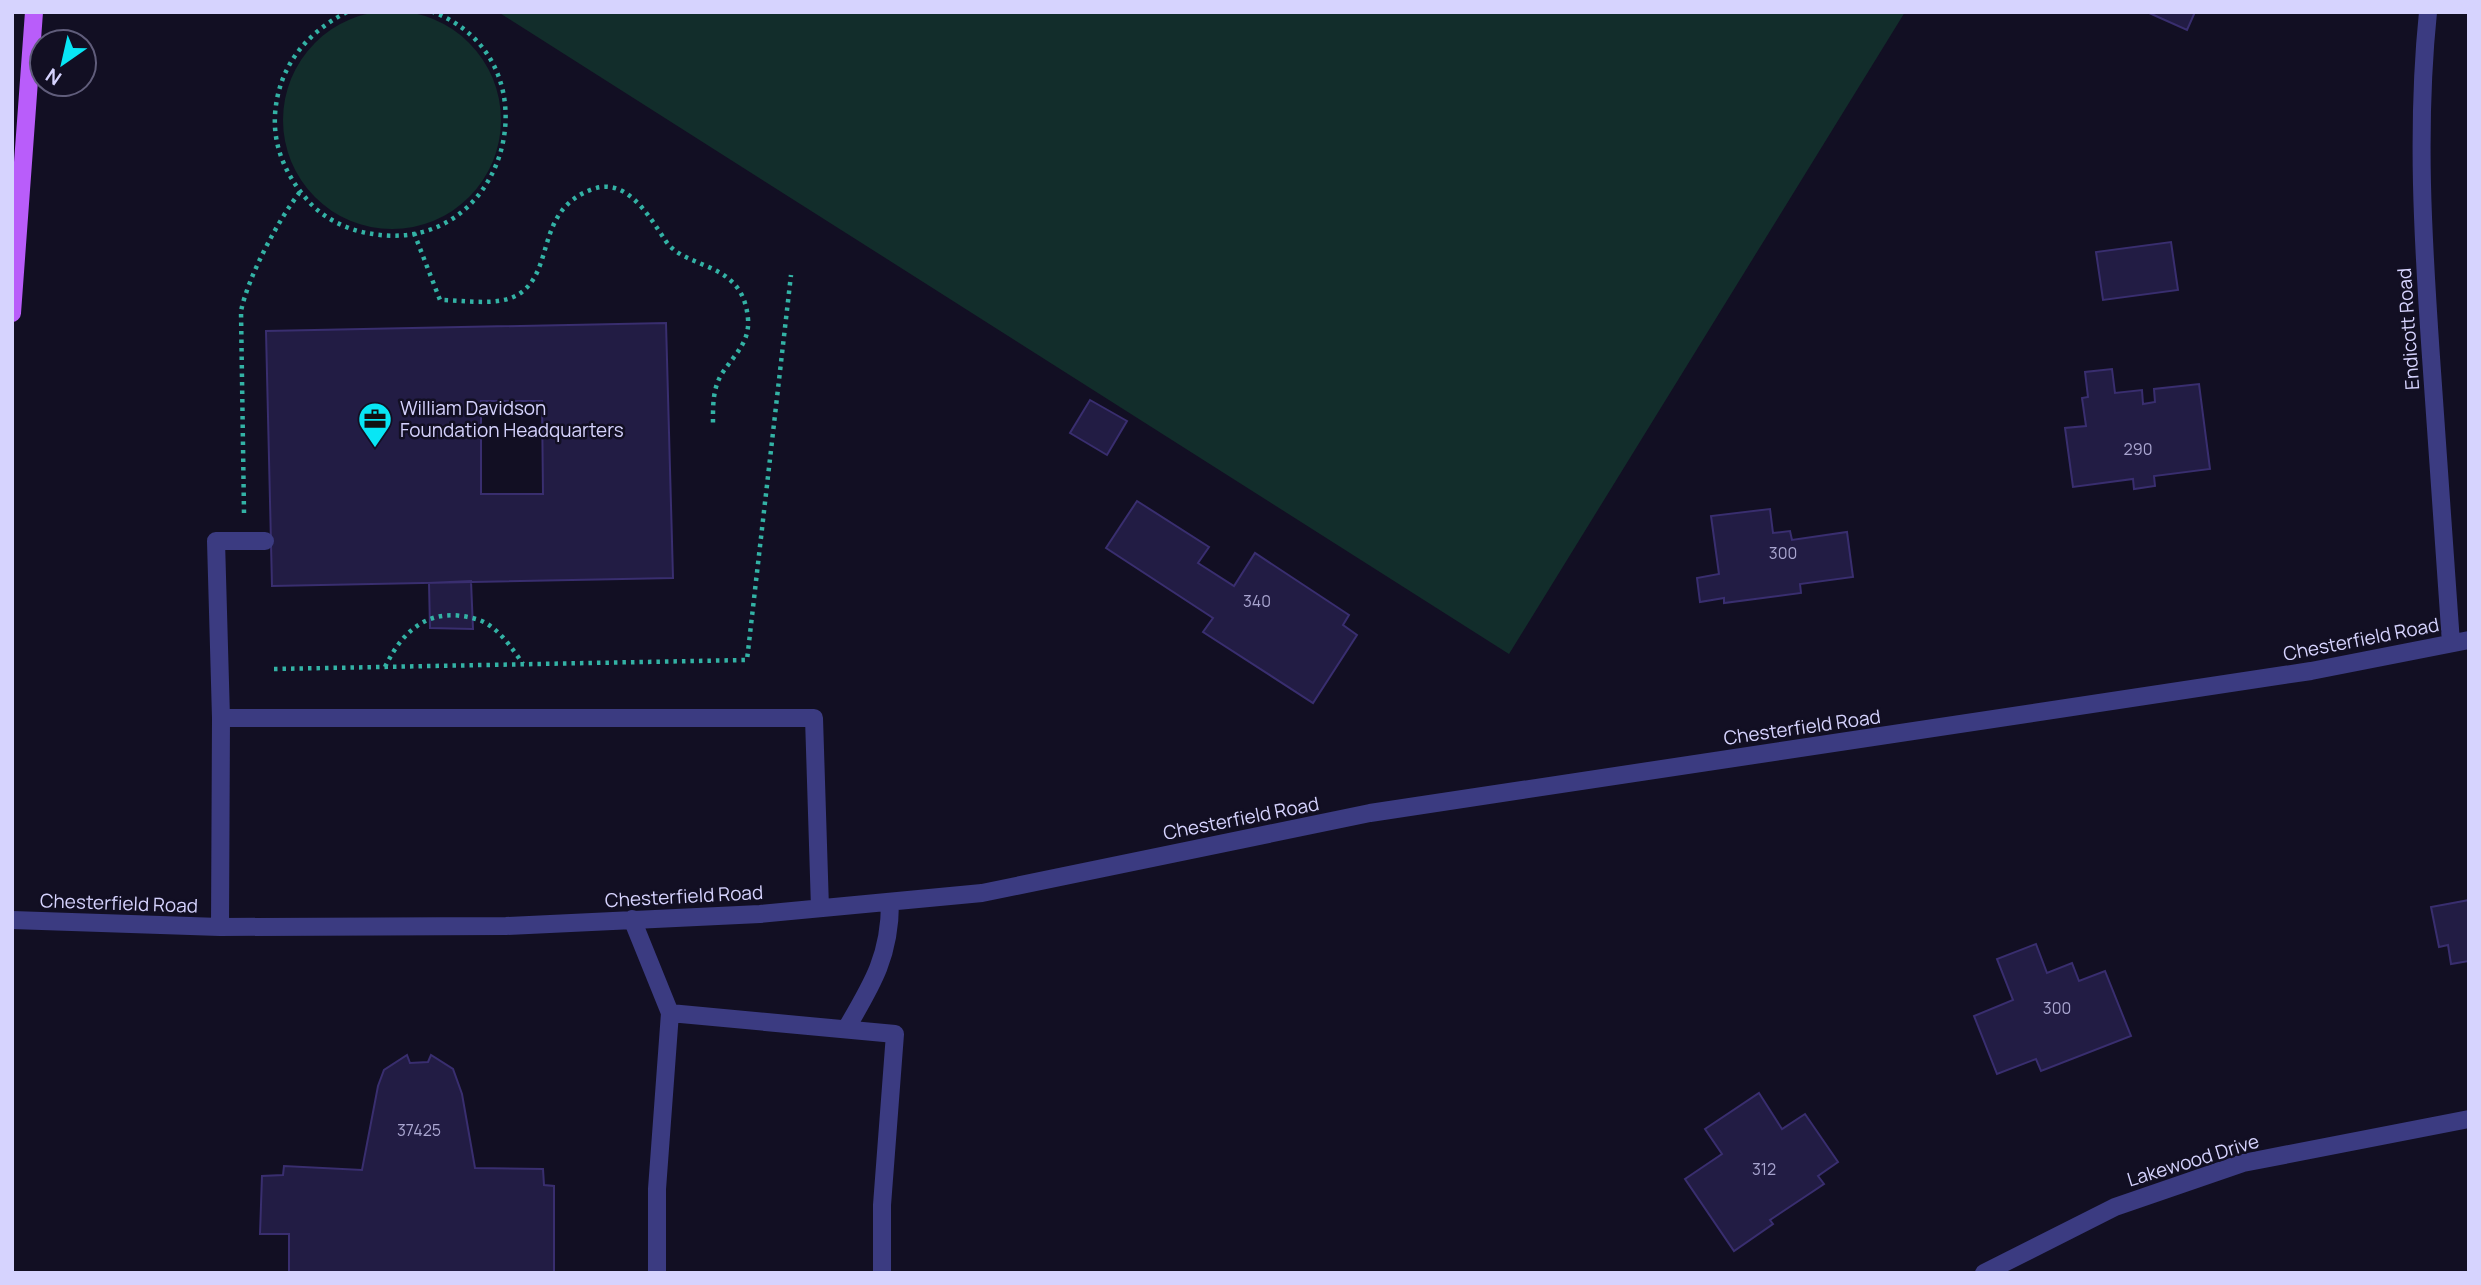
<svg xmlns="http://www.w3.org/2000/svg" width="2481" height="1285" font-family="Manrope,sans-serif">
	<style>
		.green { fill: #122d2b }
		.building { fill: #221c44; stroke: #392e6f; stroke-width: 2; fill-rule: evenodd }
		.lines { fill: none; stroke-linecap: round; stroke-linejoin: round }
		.path { stroke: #33b2a5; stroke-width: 4.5; stroke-dasharray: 3.5 5; stroke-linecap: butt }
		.minor { stroke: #3b3b81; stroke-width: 18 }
		.major { stroke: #b95dfa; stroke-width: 18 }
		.labels { text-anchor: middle; stroke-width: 5; stroke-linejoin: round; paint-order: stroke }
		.number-label { font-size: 16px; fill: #a9a5d0 }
		.street-label { font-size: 19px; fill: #d6d3fe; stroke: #120f23 }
		.poi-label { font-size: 19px; fill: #d6d3fe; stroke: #120f23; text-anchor: start }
	</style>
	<rect width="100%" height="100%" fill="#120f23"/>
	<path class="green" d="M283 120a109 109 0 1 1 218 0a109 109 0 1 1-218 0Z
		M 498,12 L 1905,12 L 1509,654 Z"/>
	<path class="building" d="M 2147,12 L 2195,12 L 2187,30 Z
		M 2171,242 L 2178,290 L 2103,300 L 2096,252 Z
		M 666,323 L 673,578 L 272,586 L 266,331 ZM 481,401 L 542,401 L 543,494 L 481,494 Z
		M 2112,369 L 2115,393 L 2142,390 L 2143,404 L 2155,402 L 2154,389 L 2199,384 L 2210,469 L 2154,476 L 2155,486 L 2134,489 L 2133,479 L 2073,487 L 2065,428 L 2086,426 L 2082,398 L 2088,397 L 2085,372 Z
		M 1090,400 L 1127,421 L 1107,455 L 1070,433 Z
		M 1137,501 L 1209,547 L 1198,563 L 1234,586 L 1255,553 L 1349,615 L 1343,625 L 1357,635 L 1313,703 L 1203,632 L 1213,618 L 1106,548 Z
		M 1770,509 L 1773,533 L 1790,531 L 1792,540 L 1847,532 L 1853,577 L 1800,584 L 1801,593 L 1724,603 L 1724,598 L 1700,602 L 1697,578 L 1719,574 L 1711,516 Z
		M 471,581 L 473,629 L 430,628 L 429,583 Z
		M 2469,900 L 2469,961 L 2451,964 L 2448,945 L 2439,947 L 2431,907 Z
		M 2036,944 L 2047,973 L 2072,963 L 2079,981 L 2105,971 L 2131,1036 L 2041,1071 L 2036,1059 L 1997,1074 L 1974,1016 L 2013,1000 L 1997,959 Z
		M 407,1055 L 410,1063 L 428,1062 L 431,1055 L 453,1069 L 462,1094 L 475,1168 L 543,1169 L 544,1185 L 554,1186 L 554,1273 L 289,1273 L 289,1234 L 260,1234 L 262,1176 L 283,1175 L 284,1166 L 362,1170 L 378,1086 L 384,1070 Z
		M 1759,1093 L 1782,1129 L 1805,1114 L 1838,1162 L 1818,1176 L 1824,1184 L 1770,1220 L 1773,1224 L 1734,1251 L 1685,1179 L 1722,1154 L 1705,1129 Z"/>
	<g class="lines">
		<path class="path" d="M 347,12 C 306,33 278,67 275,115 C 273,149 288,180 312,205 C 328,221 351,231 373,234 C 508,256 560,61 433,12
			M 414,233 L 440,300 C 463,300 499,307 519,294 C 556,270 534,210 593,189 C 627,177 649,216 665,240 C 685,271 743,259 748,319 C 750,343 733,356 721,375 C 712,391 713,409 713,427
			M 244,513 L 241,311 C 248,277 278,220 300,192
			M 385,667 C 404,628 431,606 476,619 C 496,624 512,648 523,664
			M 274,669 L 747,660 L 791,275"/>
		<path class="minor" d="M 2428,12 C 2416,128 2423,241 2431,357 C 2437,453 2444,548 2451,643
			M 221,718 L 216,541 L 265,541
			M 632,919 L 670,1013 L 657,1189 L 657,1273
			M 12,920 L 220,927 L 506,926 L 760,914 L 982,893 L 1370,813 L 2311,671 L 2469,640
			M 220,927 L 221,718 L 814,718 L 820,908
			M 670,1013 L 895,1034 L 882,1205 L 882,1273
			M 846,1029 C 872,985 890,956 890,903
			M 1984,1273 L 2115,1207 L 2243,1163 L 2469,1119"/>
		<path class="major" d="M 12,313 L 34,12"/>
	</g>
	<defs>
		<g id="office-pin" transform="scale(1.75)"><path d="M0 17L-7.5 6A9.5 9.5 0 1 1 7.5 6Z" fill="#08e6f5" stroke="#120f23"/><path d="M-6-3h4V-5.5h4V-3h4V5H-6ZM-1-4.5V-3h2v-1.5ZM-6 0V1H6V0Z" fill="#111"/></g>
	</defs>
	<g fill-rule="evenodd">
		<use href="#office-pin" x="375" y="419"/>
	</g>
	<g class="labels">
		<g class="number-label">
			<text x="2138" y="455">290</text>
			<text x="1783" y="559">300</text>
			<text x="1257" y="607">340</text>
			<text x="2057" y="1014">300</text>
			<text x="419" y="1136">37425</text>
			<text x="1764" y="1175">312</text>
		</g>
		<g class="street-label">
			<text transform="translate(2408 329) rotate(-94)" y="7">Endicott Road</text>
			<text transform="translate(2361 639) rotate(-11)" y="7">Chesterfield Road</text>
			<text transform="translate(1802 727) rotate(-8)" y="7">Chesterfield Road</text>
			<text transform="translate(1241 818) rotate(-11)" y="7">Chesterfield Road</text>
			<text transform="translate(684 896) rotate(-3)" y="7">Chesterfield Road</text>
			<text transform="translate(119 903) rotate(2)" y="7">Chesterfield Road</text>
			<text transform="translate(2193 1160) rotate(-17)" y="7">Lakewood Drive</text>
		</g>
		<g class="poi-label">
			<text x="400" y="415">William Davidson<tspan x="400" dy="22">Foundation Headquarters</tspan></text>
		</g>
	</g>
	<rect width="2481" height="1285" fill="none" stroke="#d6d3fe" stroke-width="28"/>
	<g transform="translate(63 63) rotate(214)"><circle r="33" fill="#120f23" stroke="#605d7b" stroke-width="2"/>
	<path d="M0-5L12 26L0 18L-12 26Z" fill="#08e6f5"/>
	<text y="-10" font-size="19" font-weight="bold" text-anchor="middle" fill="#d6d3fe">N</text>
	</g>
</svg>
